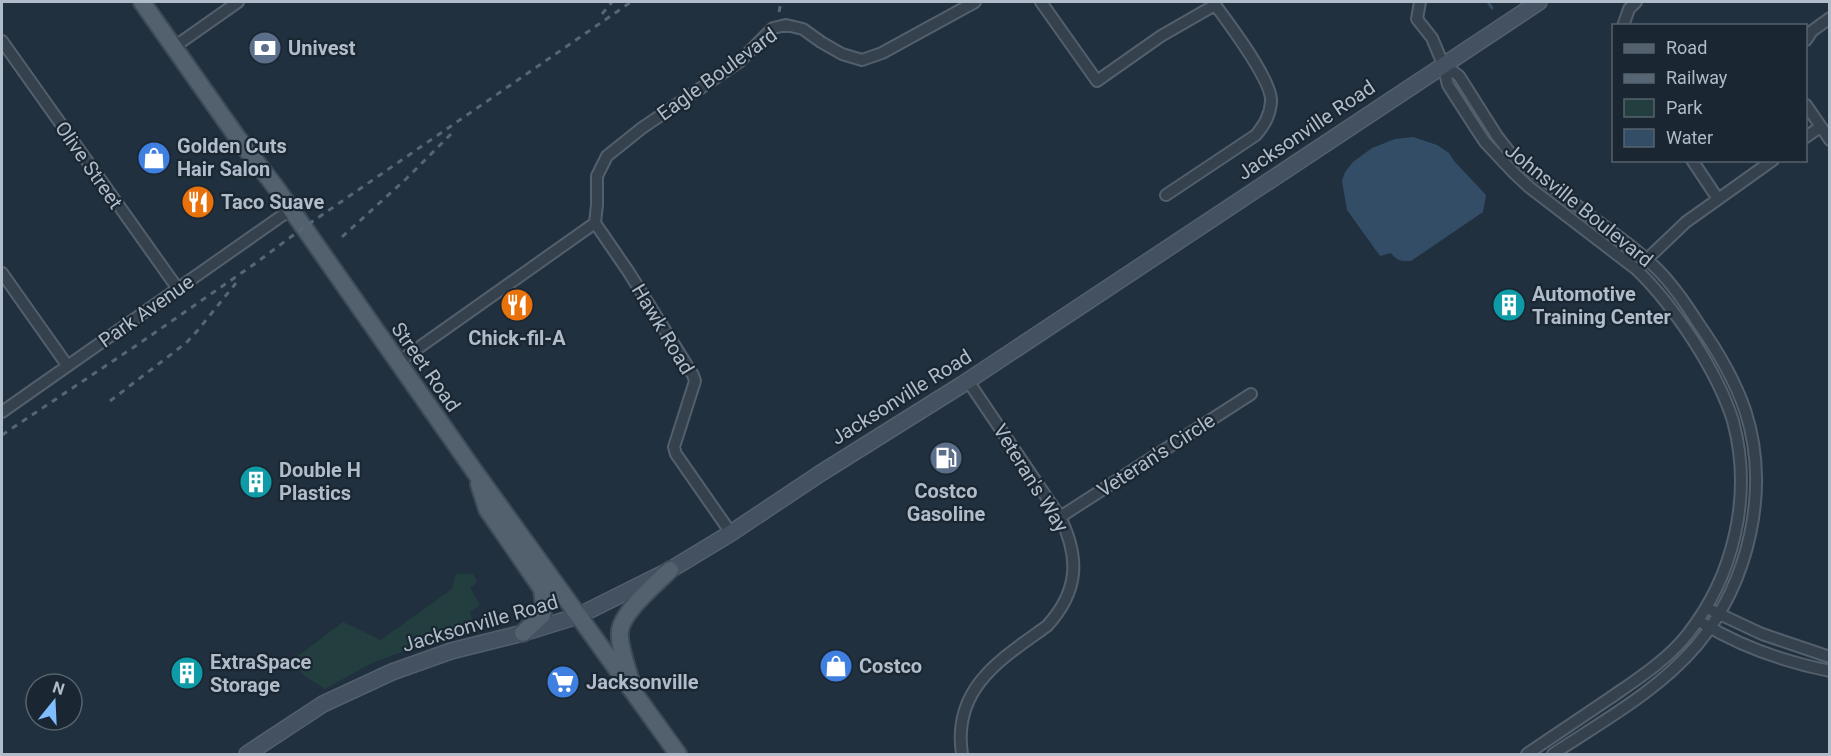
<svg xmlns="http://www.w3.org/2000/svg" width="1831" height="756" font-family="Roboto,sans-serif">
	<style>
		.green { fill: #233e3f }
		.water { fill: #334d66 }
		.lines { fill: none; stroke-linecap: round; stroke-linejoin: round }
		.stream { stroke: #334d66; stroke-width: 3 }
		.minor-casing { stroke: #535f6c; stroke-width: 14 }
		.secondary-casing { stroke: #535f6c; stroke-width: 18 }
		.primary-casing { stroke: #3e4b57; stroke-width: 20 }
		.minor { stroke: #35424e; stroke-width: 10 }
		.secondary { stroke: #435161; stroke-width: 15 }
		.primary { stroke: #53616e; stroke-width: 16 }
		.rail { stroke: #576675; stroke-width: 3; stroke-dasharray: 6 6; stroke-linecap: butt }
		.labels { text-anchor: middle; stroke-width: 4.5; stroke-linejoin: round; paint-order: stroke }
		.poi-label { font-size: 20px; font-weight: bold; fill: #b0bcc9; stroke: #1a2732; text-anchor: start }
		.street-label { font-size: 20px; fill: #b0bcc9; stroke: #1a2732 }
	</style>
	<rect width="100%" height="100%" fill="#21303e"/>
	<path class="green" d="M 456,574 L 473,574 L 477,582 L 470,588 L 480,605 L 470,612 L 475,628 L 420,645 L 372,663 L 325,689 L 303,675 L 294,659 L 343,622 L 381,640 L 452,589 Z"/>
	<path class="water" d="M 1413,137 L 1437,145 L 1449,153 L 1455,162 L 1486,195 L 1483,212 L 1411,261 C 1401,261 1397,261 1391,253 L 1380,256 L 1347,210 L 1342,181 L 1345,172 L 1353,162 L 1372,148 L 1395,139 Z"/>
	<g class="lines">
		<path class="stream" d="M 1488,2 L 1492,8"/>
		<g class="minor-casing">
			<path id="minor" d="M 1041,2 L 1097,81 L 1161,36 L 1215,5
				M 1420,2 L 1417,19 L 1432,38 L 1443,64 L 1448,85 L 1475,127 L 1485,142 L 1514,173 L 1529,187 L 1636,269 C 1658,290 1676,314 1693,340 C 1709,365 1724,392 1733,421 C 1753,495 1734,576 1687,635 C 1666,661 1636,680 1610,698 C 1582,717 1554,736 1527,754
				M 1623,26 L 1629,9 L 1636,2
				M 1806,40 L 1812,31 L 1830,18
				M 2,41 L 178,289
				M 174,47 L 238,2
				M 1443,64 L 1459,76 L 1497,136 L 1511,154 C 1538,176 1566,197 1593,218 C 1615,234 1638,250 1657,269 C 1673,285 1686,304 1698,323 C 1717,350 1734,378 1745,410 C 1771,489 1749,582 1697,645 C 1658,691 1603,721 1553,754
				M 1806,105 L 1830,140
				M 1806,137 L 1820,127
				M 1692,160 L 1718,199
				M 1166,195 L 1256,135 C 1264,125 1270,116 1271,102 C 1273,81 1227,21 1213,2
				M 595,223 L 597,205 L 597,176 L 607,156 L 642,128 L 739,62 L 773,28 L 786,25 L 803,29 L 821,42 L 842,54 L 862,60 L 882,53 L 975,2
				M 595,223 L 628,271 L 693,375 L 695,381 L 674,447 L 676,454 L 731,533
				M 1643,263 L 1686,222 L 1773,160
				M 2,273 L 67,365
				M 397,363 L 595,223
				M 2,412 L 290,210
				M 1060,517 L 1251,394
				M 1713,611 L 1762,634 L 1830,657
				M 1704,624 C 1742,647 1786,662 1830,671
				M 962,754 C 952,688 1001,659 1047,626 C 1079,591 1080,558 1060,517 L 968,381"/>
		</g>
		<g class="secondary-casing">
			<path id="secondary" d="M 247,754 L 323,704 L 392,672 L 451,651 L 523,633 L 578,616 L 670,570 L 731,533 L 821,473 L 963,384 L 1539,2"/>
		</g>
		<g class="primary-casing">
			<path id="primary" d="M 142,2 L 237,137 L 277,189 L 475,472 L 678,754
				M 479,484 L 487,509 L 542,589 L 544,606 L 542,615 L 523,633
				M 631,682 C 628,670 618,644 620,631 C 622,612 656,584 670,570"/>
		</g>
		<use href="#minor" class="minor"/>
		<use href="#secondary" class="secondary"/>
		<use href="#primary" class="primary"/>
		<path class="rail" d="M 779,12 L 781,2
			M 602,14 L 612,2
			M 342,237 L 407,178 L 455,130
			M 110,401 L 186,343 L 198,330 L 236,283
			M 2,435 L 137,345 L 253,265 L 303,228 L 631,2"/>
	</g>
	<defs>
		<g id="bank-disc" transform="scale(1.725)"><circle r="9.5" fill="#5c6f8a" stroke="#1a2732"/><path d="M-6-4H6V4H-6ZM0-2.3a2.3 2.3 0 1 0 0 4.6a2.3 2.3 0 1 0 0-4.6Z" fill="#fff"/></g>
		<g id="shop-disc" transform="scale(1.725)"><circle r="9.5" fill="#3f7fe0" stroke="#1a2732"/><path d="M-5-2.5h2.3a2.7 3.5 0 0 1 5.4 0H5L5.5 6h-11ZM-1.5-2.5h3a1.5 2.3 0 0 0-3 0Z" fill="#fff"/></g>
		<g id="restaurant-disc" transform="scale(1.725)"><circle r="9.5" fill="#e8710a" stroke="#1a2732"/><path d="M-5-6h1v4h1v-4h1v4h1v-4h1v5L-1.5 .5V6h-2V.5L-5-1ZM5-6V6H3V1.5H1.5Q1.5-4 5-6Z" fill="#fff"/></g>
		<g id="building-disc" transform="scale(1.725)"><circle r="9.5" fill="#0f9aa8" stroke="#1a2732"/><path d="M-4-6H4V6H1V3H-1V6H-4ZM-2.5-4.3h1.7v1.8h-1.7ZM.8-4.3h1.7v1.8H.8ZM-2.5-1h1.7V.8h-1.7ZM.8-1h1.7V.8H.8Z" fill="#fff"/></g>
		<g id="fuel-disc" transform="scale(1.725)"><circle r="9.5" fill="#5c6f8a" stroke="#1a2732"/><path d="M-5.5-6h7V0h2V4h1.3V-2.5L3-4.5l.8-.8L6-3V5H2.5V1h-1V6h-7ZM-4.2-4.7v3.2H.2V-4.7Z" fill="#fff"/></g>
		<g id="supermarket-disc" transform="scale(1.725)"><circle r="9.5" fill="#3f7fe0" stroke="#1a2732"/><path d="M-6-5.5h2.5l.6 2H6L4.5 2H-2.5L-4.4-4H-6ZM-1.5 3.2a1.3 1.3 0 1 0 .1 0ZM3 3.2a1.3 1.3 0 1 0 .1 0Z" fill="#fff"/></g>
	</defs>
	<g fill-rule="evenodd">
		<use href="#bank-disc" x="265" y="48"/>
		<use href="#shop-disc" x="154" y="158"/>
		<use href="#restaurant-disc" x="198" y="202"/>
		<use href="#restaurant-disc" x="517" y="305"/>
		<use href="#building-disc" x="1509" y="305"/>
		<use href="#fuel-disc" x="946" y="458"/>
		<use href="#building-disc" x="256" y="482"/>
		<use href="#shop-disc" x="836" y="666"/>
		<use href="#building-disc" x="187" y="673"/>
		<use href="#supermarket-disc" x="563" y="682"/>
	</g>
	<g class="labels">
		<g class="poi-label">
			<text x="288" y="55">Univest</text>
			<text x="177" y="153">Golden Cuts<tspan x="177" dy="23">Hair Salon</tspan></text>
			<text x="221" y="209">Taco Suave</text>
			<text x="1532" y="301">Automotive<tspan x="1532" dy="23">Training Center</tspan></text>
			<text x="517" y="345" text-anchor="middle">Chick-fil-A</text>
			<text x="279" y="477">Double H<tspan x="279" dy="23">Plastics</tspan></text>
			<text x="946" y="498" text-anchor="middle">Costco<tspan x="946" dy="23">Gasoline</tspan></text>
			<text x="210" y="669">ExtraSpace<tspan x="210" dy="23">Storage</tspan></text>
			<text x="859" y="673">Costco</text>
			<text x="586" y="689">Jacksonville</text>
		</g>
		<g class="street-label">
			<text transform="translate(717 74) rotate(-36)" y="7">Eagle Boulevard</text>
			<text transform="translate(1306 130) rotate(-34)" y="7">Jacksonville Road</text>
			<text transform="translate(89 165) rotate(55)" y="7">Olive Street</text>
			<text transform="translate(1579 205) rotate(39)" y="7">Johnsville Boulevard</text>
			<text transform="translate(146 311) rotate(-35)" y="7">Park Avenue</text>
			<text transform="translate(663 329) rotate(59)" y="7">Hawk Road</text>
			<text transform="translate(426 367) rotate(55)" y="7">Street Road</text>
			<text transform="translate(901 397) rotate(-32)" y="7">Jacksonville Road</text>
			<text transform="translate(1156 455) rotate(-33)" y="7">Veteran's Circle</text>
			<text transform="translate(1031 478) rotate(58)" y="7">Veteran's Way</text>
			<text transform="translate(480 623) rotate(-16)" y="7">Jacksonville Road</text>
		</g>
	</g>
	<rect width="1831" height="756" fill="none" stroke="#b0bcc9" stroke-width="6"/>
	<rect x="1612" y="24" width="195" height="138" fill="#1a2732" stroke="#56636e" stroke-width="1.5"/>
	<rect x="1624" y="44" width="30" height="9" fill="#53616e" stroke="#56636e" stroke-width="1.5"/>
	<text x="1666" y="54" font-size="18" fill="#b0bcc9">Road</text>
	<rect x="1624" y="74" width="30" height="9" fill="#576675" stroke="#56636e" stroke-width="1.5"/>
	<text x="1666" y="84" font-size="18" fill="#b0bcc9">Railway</text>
	<rect x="1624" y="99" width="30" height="18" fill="#233e3f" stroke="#56636e" stroke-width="1.5"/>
	<text x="1666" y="114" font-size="18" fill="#b0bcc9">Park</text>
	<rect x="1624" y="129" width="30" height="18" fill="#334d66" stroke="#56636e" stroke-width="1.5"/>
	<text x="1666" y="144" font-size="18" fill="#b0bcc9">Water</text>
	<g transform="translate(54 702) rotate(18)"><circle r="28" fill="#1a2732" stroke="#56636e" stroke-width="1.5"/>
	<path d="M0-4.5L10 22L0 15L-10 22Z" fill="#80bdff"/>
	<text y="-9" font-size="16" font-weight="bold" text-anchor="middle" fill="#b0bcc9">N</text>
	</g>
</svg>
